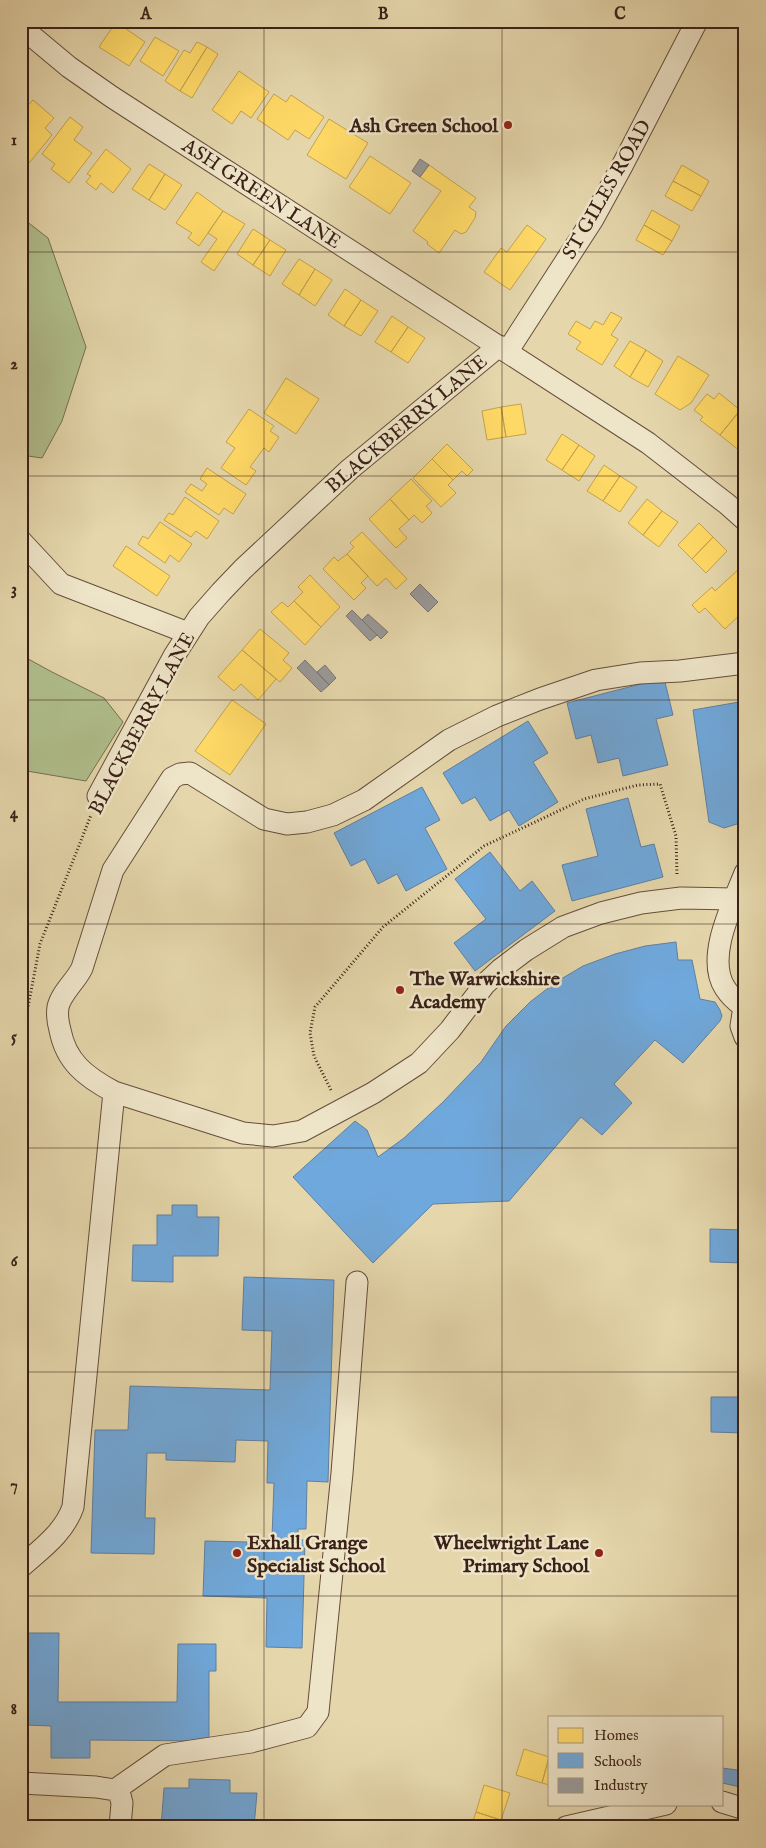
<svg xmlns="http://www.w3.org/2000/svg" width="766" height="1848" font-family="'IM FELL English',serif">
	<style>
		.green { fill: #b0bf8d; stroke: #757052 }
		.homes { fill: #ffd966; stroke: #c4a24e }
		.schools { fill: #6fa8dc; stroke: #5f80a1 }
		.industry { fill: #999; stroke: #7c7572 }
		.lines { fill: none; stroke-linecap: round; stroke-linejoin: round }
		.minor-casing { stroke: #654e3c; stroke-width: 23 }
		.path { stroke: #3a2117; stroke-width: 3; stroke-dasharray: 1 2.5; stroke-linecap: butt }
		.minor { stroke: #eee4c8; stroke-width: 21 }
		.grid { fill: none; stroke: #3a2117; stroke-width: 1; stroke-opacity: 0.55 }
		.poi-dot { fill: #8f2418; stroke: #eee4c8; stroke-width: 2 }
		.labels { text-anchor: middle; stroke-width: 5; stroke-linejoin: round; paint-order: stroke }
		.poi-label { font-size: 20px; font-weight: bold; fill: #3a2117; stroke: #eee4c8; text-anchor: end }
		.street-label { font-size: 20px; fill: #3a2117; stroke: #eee4c8 }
		.neatline { fill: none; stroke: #3a2117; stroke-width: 2 }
		.grid-label { font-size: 16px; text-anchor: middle; font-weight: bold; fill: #3a2117 }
	</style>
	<rect width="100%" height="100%" fill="#e5d6ab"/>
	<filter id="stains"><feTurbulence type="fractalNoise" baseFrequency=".004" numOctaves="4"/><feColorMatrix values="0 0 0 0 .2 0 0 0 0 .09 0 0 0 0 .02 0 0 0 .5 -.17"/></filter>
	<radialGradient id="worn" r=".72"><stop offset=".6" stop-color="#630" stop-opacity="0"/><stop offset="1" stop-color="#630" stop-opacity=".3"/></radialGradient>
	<path class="green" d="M 21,217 L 48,238 L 86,347 L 62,421 L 42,458 L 21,455 Z
		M 21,655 L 52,672 L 104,698 L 123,722 L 86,781 L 21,770 Z"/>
	<path class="homes" d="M 116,22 L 145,42 L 129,66 L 99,47 Z
		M 155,37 L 179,51 L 163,76 L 140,61 Z
		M 197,42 L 207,47 L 180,91 L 165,81 L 184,50 L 190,53 Z
		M 207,47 L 218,54 L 192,98 L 180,91 Z
		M 239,71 L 269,92 L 251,118 L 241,111 L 232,124 L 212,110 Z
		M 274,94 L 286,102 L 291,95 L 324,117 L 309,139 L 295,130 L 288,140 L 257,119 Z
		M 33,100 L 54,118 L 45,128 L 52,135 L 30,162 L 25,163 L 21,160 L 21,150 L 25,146 L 21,142 L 21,113 Z
		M 70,117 L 83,127 L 74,140 L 92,153 L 69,183 L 51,169 L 55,164 L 42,154 Z
		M 329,119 L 368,143 L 346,179 L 307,155 Z
		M 106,149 L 131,169 L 113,193 L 101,183 L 96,190 L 86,182 L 91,176 L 87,174 Z
		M 370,156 L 411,183 L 390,214 L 349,187 Z
		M 149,164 L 165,174 L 149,200 L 132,189 Z
		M 429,165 L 476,198 L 469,207 L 476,212 L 475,218 L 466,232 L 461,234 L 455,230 L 439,253 L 427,244 L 428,242 L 413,231 L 441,191 L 420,177 Z
		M 682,165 L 709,181 L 701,196 L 673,181 Z
		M 165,174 L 182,185 L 165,210 L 149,200 Z
		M 673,181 L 701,196 L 692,211 L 665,196 Z
		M 197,192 L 223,211 L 199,246 L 188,238 L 192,233 L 176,223 Z
		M 652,210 L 680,226 L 672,241 L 644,225 Z
		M 223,211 L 245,224 L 214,271 L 201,262 L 217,239 L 208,233 Z
		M 527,225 L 546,239 L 510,290 L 484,272 L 501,248 L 507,252 Z
		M 644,225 L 672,241 L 663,255 L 636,240 Z
		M 253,229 L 270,240 L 253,265 L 237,254 Z
		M 270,240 L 286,250 L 270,276 L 253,265 Z
		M 299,259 L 315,269 L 299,295 L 282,284 Z
		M 315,269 L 332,280 L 315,306 L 299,295 Z
		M 345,289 L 361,300 L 344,326 L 328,315 Z
		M 361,300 L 378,311 L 361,336 L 344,326 Z
		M 611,312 L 622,318 L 611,335 L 618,339 L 602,365 L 576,349 L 581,342 L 568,334 L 576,321 L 590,329 L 595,321 L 603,325 Z
		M 392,316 L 408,327 L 391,352 L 375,342 Z
		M 408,327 L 425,338 L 408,363 L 391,352 Z
		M 630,341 L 646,350 L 630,377 L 614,366 Z
		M 646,350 L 663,361 L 648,387 L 630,377 Z
		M 678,356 L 709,375 L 691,403 L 680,410 L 655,394 Z
		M 286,378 L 319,399 L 296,434 L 264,413 Z
		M 719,393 L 740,410 L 720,435 L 700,420 L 703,417 L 694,410 L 707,394 L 714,399 Z
		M 521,404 L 526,434 L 506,437 L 501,407 Z
		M 501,407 L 506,437 L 487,440 L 482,411 Z
		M 249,409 L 274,426 L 270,431 L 279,437 L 269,452 L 264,448 L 250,467 L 256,471 L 246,485 L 221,468 L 235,448 L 226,442 Z
		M 739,412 L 745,417 L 745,455 L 720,435 Z
		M 562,434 L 579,445 L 562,470 L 546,460 Z
		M 447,444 L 473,470 L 467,476 L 462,471 L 453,480 L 432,459 Z
		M 579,445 L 595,456 L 579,481 L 562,470 Z
		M 432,459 L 453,480 L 448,485 L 456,493 L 441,507 L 413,478 Z
		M 604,465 L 620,476 L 603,501 L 587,491 Z
		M 207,468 L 246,494 L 233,514 L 224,508 L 219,515 L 185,492 L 191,484 L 202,491 L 207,484 L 200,479 Z
		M 620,476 L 637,487 L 620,512 L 603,501 Z
		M 411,479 L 432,501 L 426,506 L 432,513 L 422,523 L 414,515 L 409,520 L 390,499 Z
		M 185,497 L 219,521 L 207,539 L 196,531 L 191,537 L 164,520 L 169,513 L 173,515 Z
		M 390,499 L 409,520 L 399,529 L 407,538 L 396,548 L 369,519 Z
		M 647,499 L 662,511 L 643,535 L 628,523 Z
		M 662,511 L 678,522 L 659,547 L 643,535 Z
		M 160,522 L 192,544 L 179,562 L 170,555 L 165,563 L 138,544 L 143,536 L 148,539 Z
		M 699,523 L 713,537 L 692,559 L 678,545 Z
		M 362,532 L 407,579 L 396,589 L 386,578 L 377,586 L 347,554 L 354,547 L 350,543 Z
		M 713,537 L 727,551 L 706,573 L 692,559 Z
		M 126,546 L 170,576 L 157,596 L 113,566 Z
		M 347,554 L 368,576 L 361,583 L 366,588 L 354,600 L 323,569 L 334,557 L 338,561 Z
		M 740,568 L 745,573 L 745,610 L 725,629 L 705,608 L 699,613 L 692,605 L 712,587 L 715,591 Z
		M 310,575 L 340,607 L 321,627 L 294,601 L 303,592 L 298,587 Z
		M 294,601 L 321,627 L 305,645 L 271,612 L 282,602 L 288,607 Z
		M 260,629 L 289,653 L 283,660 L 292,668 L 280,682 L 242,650 Z
		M 242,650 L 276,679 L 258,700 L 241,684 L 234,691 L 218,677 Z
		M 232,700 L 266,724 L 230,775 L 195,751 Z
		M 524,1749 L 549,1757 L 542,1783 L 516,1775 Z
		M 549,1757 L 550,1757 L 550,1785 L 542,1783 Z
		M 484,1785 L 510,1793 L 501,1820 L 476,1812 Z
		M 476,1812 L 501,1820 L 499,1827 L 471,1827 Z"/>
	<path class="schools" d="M 664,678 L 673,715 L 656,719 L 668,765 L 623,776 L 619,758 L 598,763 L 591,735 L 576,739 L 567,703 Z
		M 745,701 L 745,804 L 737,824 L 724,828 L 709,822 L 693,710 Z
		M 528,721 L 548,753 L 533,762 L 558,802 L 519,826 L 509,810 L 490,821 L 475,797 L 462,804 L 443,773 Z
		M 422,787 L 440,820 L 425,828 L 447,869 L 406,891 L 397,874 L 378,884 L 365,859 L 351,866 L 334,833 Z
		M 628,798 L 641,847 L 654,844 L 663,877 L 572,901 L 562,865 L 598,856 L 586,809 Z
		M 490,852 L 520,891 L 532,881 L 555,911 L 475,971 L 454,943 L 486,919 L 455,879 Z
		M 676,942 L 678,960 L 692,960 L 700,999 L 715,1002 L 720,1010 L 722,1016 L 720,1021 L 683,1063 L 655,1040 L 614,1084 L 632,1103 L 602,1135 L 581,1117 L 509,1201 L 433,1204 L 373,1263 L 293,1177 L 355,1121 L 367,1130 L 378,1157 L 404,1138 L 443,1102 L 481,1062 L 506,1026 L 530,1002 L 556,982 L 583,966 L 615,954 L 645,946 Z
		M 172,1205 L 197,1205 L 197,1217 L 219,1217 L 218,1256 L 173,1256 L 173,1282 L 132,1281 L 133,1245 L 157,1245 L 157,1215 L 172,1215 Z
		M 710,1229 L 745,1230 L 745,1263 L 710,1262 Z
		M 244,1277 L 334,1280 L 328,1482 L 307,1481 L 306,1529 L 298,1529 L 298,1540 L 305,1540 L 302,1648 L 266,1647 L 267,1598 L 203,1596 L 205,1541 L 247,1542 L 247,1550 L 263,1550 L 263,1538 L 272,1538 L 274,1483 L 267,1483 L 268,1441 L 236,1440 L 235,1462 L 166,1460 L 166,1453 L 147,1453 L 145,1518 L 155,1518 L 154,1554 L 91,1553 L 95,1430 L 128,1430 L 130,1386 L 270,1390 L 272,1331 L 242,1330 Z
		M 711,1397 L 745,1397 L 745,1433 L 711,1432 Z
		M 21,1633 L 59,1633 L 58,1702 L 177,1702 L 178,1644 L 216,1644 L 216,1671 L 209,1671 L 209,1741 L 90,1740 L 90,1758 L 51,1758 L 51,1726 L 24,1725 L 23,1750 L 21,1750 Z
		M 722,1768 L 745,1771 L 745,1788 L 722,1783 Z
		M 189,1779 L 230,1780 L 230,1793 L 257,1793 L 254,1827 L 161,1827 L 164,1788 L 189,1788 Z
		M 350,1823 L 391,1826 L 349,1827 Z"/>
	<path class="industry" d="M 420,159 L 429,165 L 420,177 L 412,171 Z
		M 420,584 L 438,602 L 428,612 L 410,594 Z
		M 352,610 L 377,635 L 370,641 L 346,616 Z
		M 368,614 L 388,632 L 381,639 L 362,620 Z
		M 305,660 L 329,685 L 321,692 L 297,668 Z
		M 325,665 L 336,678 L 329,685 L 317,672 Z"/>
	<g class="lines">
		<g class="minor-casing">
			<path id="minor" d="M 21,27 L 69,67 L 112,97 L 648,443 L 727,504 L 745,520
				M 507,352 L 593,219 L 622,166 L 697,21
				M 21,541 L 61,584 L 188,633
				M 98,796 L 174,656 L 199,617 L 221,592 L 243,569 L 350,469 L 499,346
				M 735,899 L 681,898 L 641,903 L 601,913 L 563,927 L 526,950 L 501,969 L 485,984 L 450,1030 L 419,1063 L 373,1093 L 302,1131 L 273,1136 L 243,1133 L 114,1092 C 86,1077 66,1062 60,1030 C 58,1023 57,1014 58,1007 C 61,993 76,981 82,968 L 113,870 L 172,778 L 180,774 L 190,773 L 264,819 L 287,824 L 307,822 L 333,815 L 364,800 L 449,740 L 497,716 L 540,699 L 596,680 L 640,673 L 680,671 L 745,663
				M 744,1007 C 737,1002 730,996 725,988 C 705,957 733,904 745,873
				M 744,1007 L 741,1026 L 745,1037
				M 21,1567 C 41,1549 64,1533 73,1507 L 114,1092
				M 21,1783 L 96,1787 L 115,1790 L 120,1795 L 122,1803 L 120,1827
				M 115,1790 L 165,1755 L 251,1742 L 307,1727 L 318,1712 L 342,1473 L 357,1282
				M 722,1802 L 745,1809
				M 566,1827 L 666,1804"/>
		</g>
		<path class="path" d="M 21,1044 L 40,944 L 91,815
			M 331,1090 L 314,1056 L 310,1033 L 315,1007 L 383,927 L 484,846 L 584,799 L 638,785 L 660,784 L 676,836 L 677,876"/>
		<use href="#minor" class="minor"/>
	</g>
	<path class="grid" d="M 264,21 L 264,1827M 502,21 L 502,1827M 21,252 L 745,252M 21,476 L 745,476M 21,700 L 745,700M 21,924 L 745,924M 21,1148 L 745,1148M 21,1372 L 745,1372M 21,1596 L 745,1596"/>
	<g class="poi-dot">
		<circle cx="508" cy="125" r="5"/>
		<circle cx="400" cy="990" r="5"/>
		<circle cx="237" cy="1553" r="5"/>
		<circle cx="599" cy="1553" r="5"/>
	</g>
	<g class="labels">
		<g class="poi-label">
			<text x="498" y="132">Ash Green School</text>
			<text x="410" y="985" text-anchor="start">The Warwickshire<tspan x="410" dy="23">Academy</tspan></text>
			<text x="247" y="1549" text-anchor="start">Exhall Grange<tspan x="247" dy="23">Specialist School</tspan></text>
			<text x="589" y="1549">Wheelwright Lane<tspan x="589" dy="23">Primary School</tspan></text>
		</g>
		<g class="street-label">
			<text transform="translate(606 189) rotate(-60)" y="7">ST GILES ROAD</text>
			<text transform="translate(262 193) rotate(33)" y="7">ASH GREEN LANE</text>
			<text transform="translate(406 423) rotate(-40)" y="7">BLACKBERRY LANE</text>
			<text transform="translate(141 723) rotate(-62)" y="7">BLACKBERRY LANE</text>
		</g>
	</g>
	<rect width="766" height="1848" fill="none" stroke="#e5d6ab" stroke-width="55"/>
	<rect x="548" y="1716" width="175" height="90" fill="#eee4c8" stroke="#a69681"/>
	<rect x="558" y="1728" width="25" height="15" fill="#ffd966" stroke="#a69681"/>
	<text x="594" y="1740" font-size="15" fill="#3a2117">Homes</text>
	<rect x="558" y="1753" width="25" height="15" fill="#6fa8dc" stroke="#a69681"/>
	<text x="594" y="1766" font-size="15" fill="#3a2117">Schools</text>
	<rect x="558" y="1778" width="25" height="15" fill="#999999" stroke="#a69681"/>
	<text x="594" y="1790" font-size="15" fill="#3a2117">Industry</text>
	<rect x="28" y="28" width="710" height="1792" class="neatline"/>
	<g class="grid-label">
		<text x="146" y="19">A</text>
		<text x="383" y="19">B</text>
		<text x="620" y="19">C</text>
		<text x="14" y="145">1</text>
		<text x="14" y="369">2</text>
		<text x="14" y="594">3</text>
		<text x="14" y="818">4</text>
		<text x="14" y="1042">5</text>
		<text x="14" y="1266">6</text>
		<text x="14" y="1490">7</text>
		<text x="14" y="1714">8</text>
	</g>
	<rect width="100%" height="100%" filter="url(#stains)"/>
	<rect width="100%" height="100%" fill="url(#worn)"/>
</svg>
